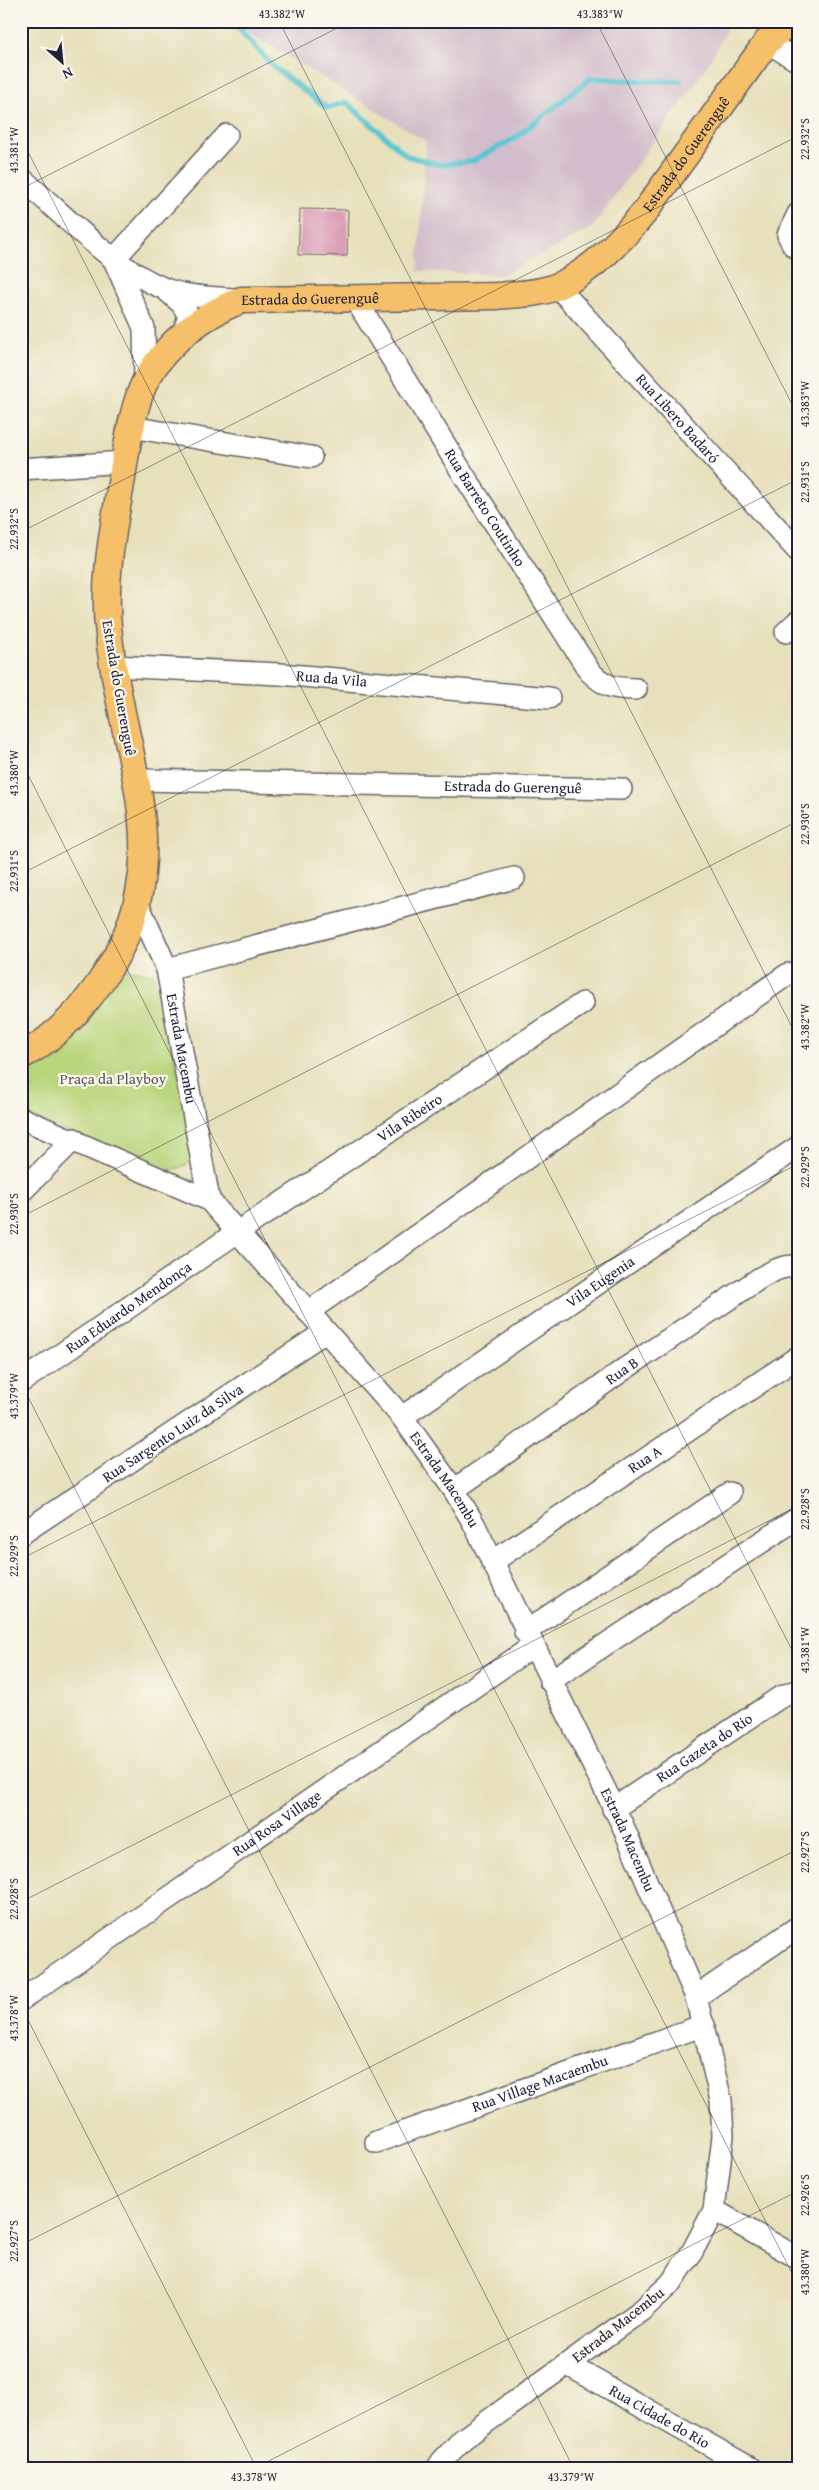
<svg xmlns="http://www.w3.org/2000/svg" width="819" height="2490" font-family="'Gentium Book Plus',serif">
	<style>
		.industrial { fill: #d1bdcb }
		.green { fill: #b9d67c; stroke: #6e7c5c }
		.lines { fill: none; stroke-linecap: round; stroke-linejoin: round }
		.stream { stroke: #59c5d2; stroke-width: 5.5 }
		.building { fill: #d68eaf }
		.minor-casing { stroke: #676468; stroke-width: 24 }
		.major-casing { stroke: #676468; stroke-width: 29 }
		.minor { stroke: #fff; stroke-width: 21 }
		.major { stroke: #f6c06b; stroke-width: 26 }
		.ticks { fill: none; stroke: #22223b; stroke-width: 1; stroke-opacity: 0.45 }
		.labels { text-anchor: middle; stroke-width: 4.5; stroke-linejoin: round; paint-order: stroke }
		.street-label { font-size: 15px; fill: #22223b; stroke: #fbf7ec }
		.park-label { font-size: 15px; fill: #4f584e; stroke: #fbf7ec }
		.neatline { fill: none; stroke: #22223b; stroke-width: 2 }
		.ticks-label { font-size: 12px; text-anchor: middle; fill: #22223b }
	</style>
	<rect width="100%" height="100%" fill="#fbf7ec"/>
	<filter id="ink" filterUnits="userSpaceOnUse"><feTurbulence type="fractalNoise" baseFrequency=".02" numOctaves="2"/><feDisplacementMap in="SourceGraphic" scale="10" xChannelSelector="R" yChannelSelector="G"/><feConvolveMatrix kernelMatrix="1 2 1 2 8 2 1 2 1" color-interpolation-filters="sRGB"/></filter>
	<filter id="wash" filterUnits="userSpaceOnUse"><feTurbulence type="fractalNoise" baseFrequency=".0096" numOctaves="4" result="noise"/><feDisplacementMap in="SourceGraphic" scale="20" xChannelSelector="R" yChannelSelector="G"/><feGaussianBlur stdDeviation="1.12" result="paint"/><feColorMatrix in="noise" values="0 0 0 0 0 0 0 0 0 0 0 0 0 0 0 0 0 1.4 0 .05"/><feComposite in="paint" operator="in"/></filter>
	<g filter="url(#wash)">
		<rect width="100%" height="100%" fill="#e6e0bb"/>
		<path class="industrial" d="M 230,21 L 731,21 L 707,66 L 592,228 L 502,275 L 418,271 L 426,141 Z"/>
		<path class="green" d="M 114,967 L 153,974 L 199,1156 C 186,1166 176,1171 159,1171 L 21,1112 L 21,1062 Z"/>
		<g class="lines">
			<path class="stream" d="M 219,21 L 239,29 L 275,68 L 327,108 L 346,102 L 407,156 L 441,165 L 472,161 L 514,139 L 591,78 L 640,81 L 680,81"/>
		</g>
		<g id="blocks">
			<path class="building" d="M 300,209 L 348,210 L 347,256 L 298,255 Z"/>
		</g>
	</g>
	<g filter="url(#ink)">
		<use href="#blocks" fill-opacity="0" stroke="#676468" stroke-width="1"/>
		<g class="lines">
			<g class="minor-casing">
				<g id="minor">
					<path d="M 767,42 L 798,61"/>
					<path d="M 21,178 C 63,214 115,270 166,289 C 188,298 217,297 241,300"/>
					<path d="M 798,214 L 788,235 L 793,245 L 798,249"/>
					<path d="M 114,259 L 227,135"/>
					<path d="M 115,262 L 144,328 L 145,381"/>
					<path id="s1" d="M 557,286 L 798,551"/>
					<path d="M 165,289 L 182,304 L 189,316 L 183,334"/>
					<path id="s2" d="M 354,297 L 465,477 L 590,672 C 607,688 613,688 636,689"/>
					<path d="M 131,427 L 311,457"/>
					<path d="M 21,469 L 124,462"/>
					<path d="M 786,632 L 798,621"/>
					<path id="s3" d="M 113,666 L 280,674 L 549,698"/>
					<path id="s4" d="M 137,780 L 621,789"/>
					<path id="s5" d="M 138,904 L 167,969 L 209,1200"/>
					<path d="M 167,969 L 514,878"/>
					<path id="s6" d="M 21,1118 L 209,1200 L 402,1417 L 454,1490 L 474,1524 L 622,1824 L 696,1997 L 721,2100 L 723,2136 L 714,2210 L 692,2252 L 671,2283 L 642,2310 L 463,2439 L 442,2461 L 437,2469"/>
					<path d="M 21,1192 L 74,1139"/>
					<path d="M 308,1312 L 788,974"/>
					<path id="s7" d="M 21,1382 L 236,1233 L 583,1003"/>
					<path id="s8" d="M 402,1417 L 798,1147"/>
					<path id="s9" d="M 454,1490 L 623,1370 L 760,1278 C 773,1271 783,1265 798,1266"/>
					<path id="s10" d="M 21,1534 L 325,1332"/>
					<path id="s11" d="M 492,1562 L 798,1357"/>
					<path d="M 525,1632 L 730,1493"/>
					<path d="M 550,1681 L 798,1518"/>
					<path id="s12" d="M 613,1809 L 779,1698 L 798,1690"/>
					<path d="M 696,1997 L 798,1927"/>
					<path id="s13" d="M 21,2000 L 533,1646"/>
					<path id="s14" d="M 376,2142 L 704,2025"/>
					<path d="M 714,2210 L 798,2258"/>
					<path id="s15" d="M 568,2365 L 752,2469"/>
				</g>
			</g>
			<g class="major-casing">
				<g id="major">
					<path id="s16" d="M 21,1056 C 54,1039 78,1014 99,984 C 184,863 123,765 109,636 C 102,582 113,531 122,478 C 126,450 133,403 147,378 C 167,342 203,315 241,300 L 497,296 C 516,294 540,294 558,286 C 593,270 619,242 644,213 L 767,42 L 789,21"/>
				</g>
			</g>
			<use href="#minor" class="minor"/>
			<use href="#major" class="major"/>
		</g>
	</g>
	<path class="ticks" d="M 279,21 L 798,1039M 596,21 L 798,416M 21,138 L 798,1662M 21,189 L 351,21M 21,532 L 798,136M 21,761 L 798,2285M 21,874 L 798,479M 21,1217 L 798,821M 21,1383 L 574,2469M 21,1559 L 798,1164M 21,1902 L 798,1506M 21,2006 L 257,2469M 21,2245 L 798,1849M 253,2469 L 798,2191"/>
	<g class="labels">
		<g class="street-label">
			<text dy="5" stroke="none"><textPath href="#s16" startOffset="1359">Estrada do Guerenguê</textPath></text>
			<text dy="5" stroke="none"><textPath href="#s16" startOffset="924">Estrada do Guerenguê</textPath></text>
			<text dy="5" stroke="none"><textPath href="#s1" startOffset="179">Rua Libero Badaró</textPath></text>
			<text dy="5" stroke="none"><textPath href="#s2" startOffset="248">Rua Barreto Coutinho</textPath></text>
			<text dy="5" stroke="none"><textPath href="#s3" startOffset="219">Rua da Vila</textPath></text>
			<text transform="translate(119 688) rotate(80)" y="5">Estrada do Guerenguê</text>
			<text dy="5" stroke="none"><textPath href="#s4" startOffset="376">Estrada do Guerenguê</textPath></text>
			<text dy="5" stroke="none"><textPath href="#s5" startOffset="152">Estrada Macembu</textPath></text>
			<text dy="5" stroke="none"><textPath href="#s7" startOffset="470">Vila Ribeiro</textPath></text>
			<text dy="5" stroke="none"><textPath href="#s8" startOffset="240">Vila Eugenia</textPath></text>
			<text dy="5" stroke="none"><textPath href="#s7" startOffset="131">Rua Eduardo Mendonça</textPath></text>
			<text dy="5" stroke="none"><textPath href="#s9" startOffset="206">Rua B</textPath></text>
			<text dy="5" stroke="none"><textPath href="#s10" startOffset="182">Rua Sargento Luiz da Silva</textPath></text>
			<text dy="5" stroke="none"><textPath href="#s11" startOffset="184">Rua A</textPath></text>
			<text dy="5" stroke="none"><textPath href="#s6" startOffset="571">Estrada Macembu</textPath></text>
			<text dy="5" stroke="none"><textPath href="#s12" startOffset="110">Rua Gazeta do Rio</textPath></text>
			<text dy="5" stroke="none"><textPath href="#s13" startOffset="311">Rua Rosa Village</textPath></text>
			<text dy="5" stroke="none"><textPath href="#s6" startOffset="976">Estrada Macembu</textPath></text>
			<text dy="5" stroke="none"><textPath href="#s14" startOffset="174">Rua Village Macaembu</textPath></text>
			<text transform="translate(618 2325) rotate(-38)" y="5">Estrada Macembu</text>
			<text dy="5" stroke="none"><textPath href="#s15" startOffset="105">Rua Cidade do Rio</textPath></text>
		</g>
		<g class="park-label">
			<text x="113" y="1084">Praça da Playboy</text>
		</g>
	</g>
	<rect width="819" height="2490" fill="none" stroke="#fbf7ec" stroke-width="55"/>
	<g transform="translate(62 62) rotate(153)" stroke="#fbf7ec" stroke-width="4" paint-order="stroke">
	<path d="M0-4L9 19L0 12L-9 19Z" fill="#22223b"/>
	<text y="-8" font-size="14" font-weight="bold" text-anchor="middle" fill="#22223b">N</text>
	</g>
	<rect x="28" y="28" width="764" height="2434" class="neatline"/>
	<g class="ticks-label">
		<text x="282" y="18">43.382°W</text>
		<text x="600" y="18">43.383°W</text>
		<text transform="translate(805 139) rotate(-90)" y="4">22.932°S</text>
		<text transform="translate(14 150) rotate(-90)" y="4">43.381°W</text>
		<text transform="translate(805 404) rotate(-90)" y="4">43.383°W</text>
		<text transform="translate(805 482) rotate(-90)" y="4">22.931°S</text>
		<text transform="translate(14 529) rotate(-90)" y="4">22.932°S</text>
		<text transform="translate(14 773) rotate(-90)" y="4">43.380°W</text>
		<text transform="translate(805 824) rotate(-90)" y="4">22.930°S</text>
		<text transform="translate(14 871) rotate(-90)" y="4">22.931°S</text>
		<text transform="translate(805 1027) rotate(-90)" y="4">43.382°W</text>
		<text transform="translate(805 1167) rotate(-90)" y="4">22.929°S</text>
		<text transform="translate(14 1214) rotate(-90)" y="4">22.930°S</text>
		<text transform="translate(14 1396) rotate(-90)" y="4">43.379°W</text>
		<text transform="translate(805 1509) rotate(-90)" y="4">22.928°S</text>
		<text transform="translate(14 1556) rotate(-90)" y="4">22.929°S</text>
		<text transform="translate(805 1650) rotate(-90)" y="4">43.381°W</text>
		<text transform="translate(805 1852) rotate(-90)" y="4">22.927°S</text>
		<text transform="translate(14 1899) rotate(-90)" y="4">22.928°S</text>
		<text transform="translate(14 2018) rotate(-90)" y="4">43.378°W</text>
		<text transform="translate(805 2195) rotate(-90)" y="4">22.926°S</text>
		<text transform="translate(14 2241) rotate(-90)" y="4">22.927°S</text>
		<text transform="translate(805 2272) rotate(-90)" y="4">43.380°W</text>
		<text x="254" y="2481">43.378°W</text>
		<text x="571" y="2481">43.379°W</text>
	</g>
</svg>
